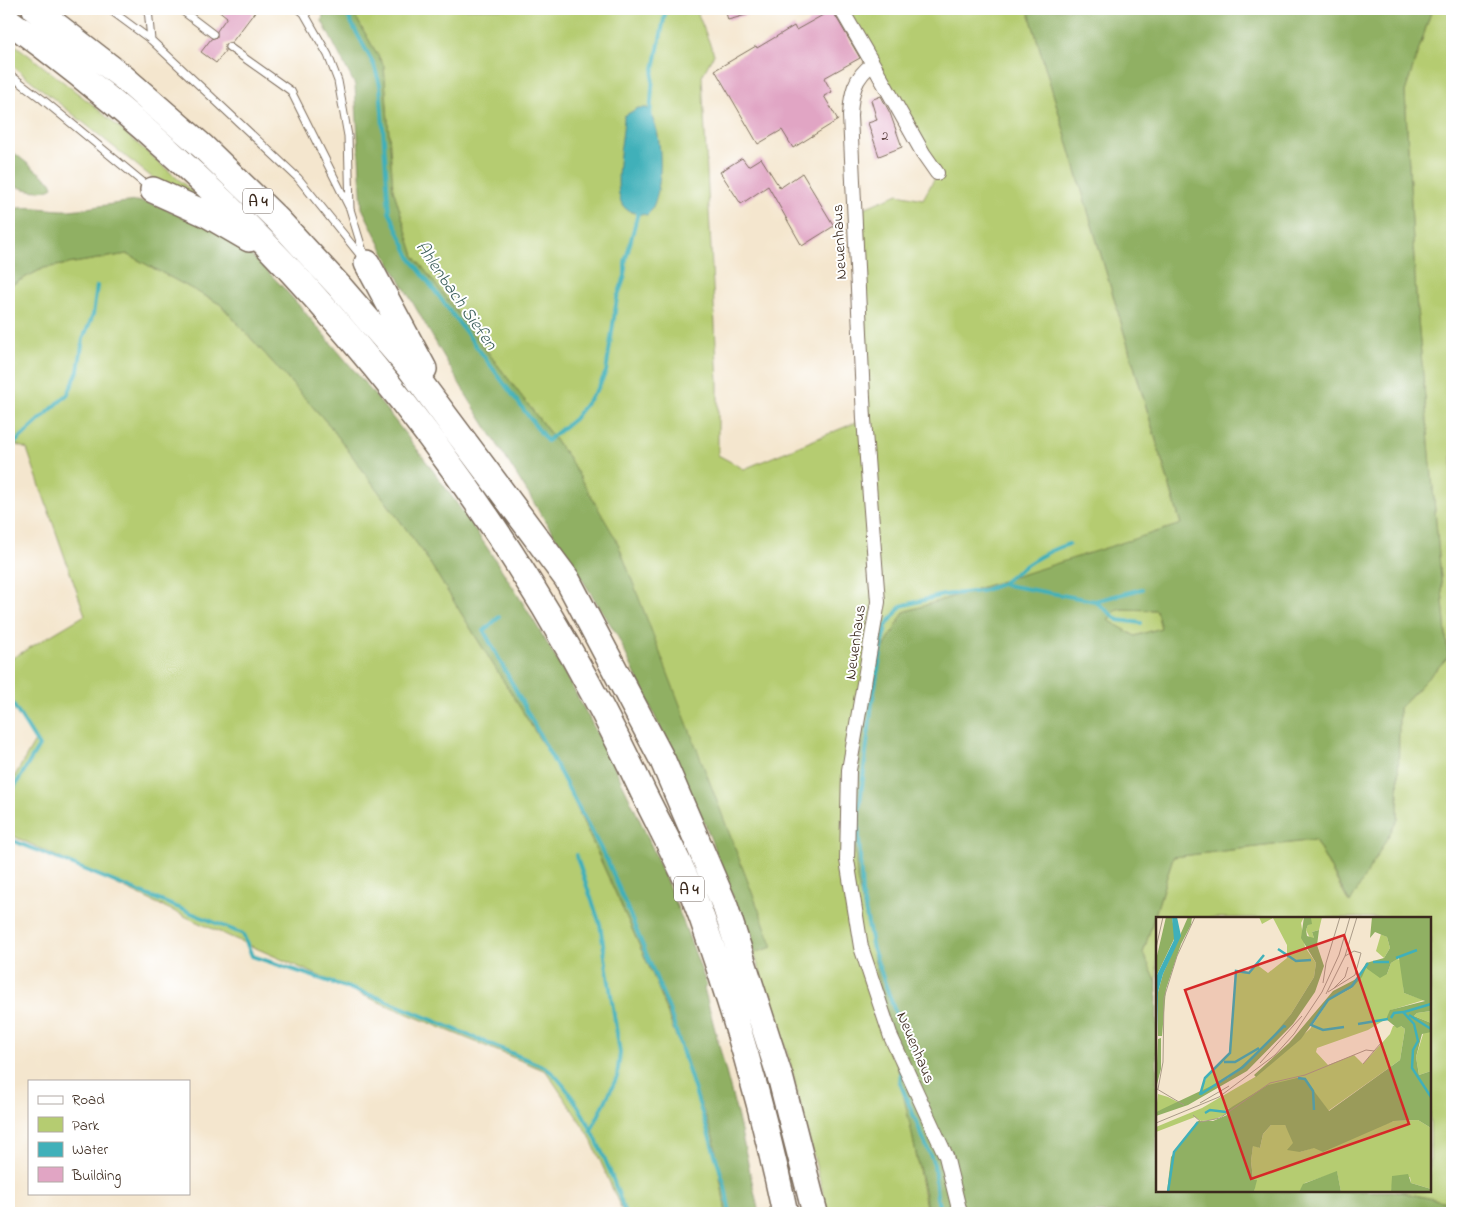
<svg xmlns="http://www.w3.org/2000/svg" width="1461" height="1222" font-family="'Indie Flower',sans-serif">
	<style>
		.green { fill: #b5cc71; stroke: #787b48 }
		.forest { fill: #90b063; stroke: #666d40; fill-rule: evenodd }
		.water { fill: #40b0b9; stroke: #3e6d6c }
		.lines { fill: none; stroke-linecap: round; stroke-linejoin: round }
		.stream { stroke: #40b0b9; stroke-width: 4 }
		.building { fill: #e1a5c4 }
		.lane-casing { stroke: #7c6c5c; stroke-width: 9 }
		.street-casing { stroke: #7c6c5c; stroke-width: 16 }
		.highway-casing { stroke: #7c6c5c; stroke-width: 28 }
		.lane { stroke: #fff; stroke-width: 7 }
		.street { stroke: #fff; stroke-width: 14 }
		.highway { stroke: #fff; stroke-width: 25 }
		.labels { text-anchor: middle; stroke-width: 4; stroke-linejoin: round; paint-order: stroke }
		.number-label { font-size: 14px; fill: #644948 }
		.shield { fill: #fff; stroke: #766a62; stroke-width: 1 }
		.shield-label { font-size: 15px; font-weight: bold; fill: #3b2a1e }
		.street-label { font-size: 16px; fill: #3b2a1e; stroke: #fff }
		.water-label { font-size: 18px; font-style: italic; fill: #3d605c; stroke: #fff }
		.inset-river { fill: none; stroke: #40b0b9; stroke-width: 2.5 }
		.inset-road { fill: none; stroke: #aa9b88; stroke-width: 1 }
		.view { fill: #d62828; fill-opacity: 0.15; stroke: #d62828; stroke-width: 2.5 }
		.inset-edge { fill: none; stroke: #3b2a1e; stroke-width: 2.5 }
	</style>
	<rect width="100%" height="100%" fill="#fff"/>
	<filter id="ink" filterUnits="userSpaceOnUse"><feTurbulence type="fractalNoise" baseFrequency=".02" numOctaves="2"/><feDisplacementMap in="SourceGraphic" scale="10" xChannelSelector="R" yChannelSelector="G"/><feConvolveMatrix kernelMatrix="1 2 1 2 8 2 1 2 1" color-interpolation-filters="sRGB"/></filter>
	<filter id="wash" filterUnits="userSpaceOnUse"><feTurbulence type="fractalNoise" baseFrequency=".0096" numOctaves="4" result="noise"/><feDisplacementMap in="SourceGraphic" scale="20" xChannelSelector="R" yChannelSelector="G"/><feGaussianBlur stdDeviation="1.12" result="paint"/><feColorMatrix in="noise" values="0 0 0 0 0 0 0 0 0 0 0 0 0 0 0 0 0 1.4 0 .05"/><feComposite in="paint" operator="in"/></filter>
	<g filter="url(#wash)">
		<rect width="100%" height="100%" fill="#f4e6ce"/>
		<path class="green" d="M 351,9 L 696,9 L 714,54 L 702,76 L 718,382 L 718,455 L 744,469 L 864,419 L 854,212 L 898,194 L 923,199 L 937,174 L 846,9 L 1028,9 L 1181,525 L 904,612 L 864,715 L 853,816 L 927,1213 L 828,1213 L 788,1056 L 754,953 L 772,946 L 569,458 L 414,256 L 393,189 L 384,66 Z
			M 1432,9 L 1452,9 L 1452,1203 L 1396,1191 L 1430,1191 L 1430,918 L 1157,918 L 1157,983 L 1143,953 L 1173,857 L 1315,840 L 1349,903 L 1398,819 L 1399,708 L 1448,657 L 1416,297 L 1405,92 Z
			M 9,40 L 93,105 L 193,192 L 193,194 L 154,179 L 9,63 Z
			M 127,254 L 220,304 L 331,427 L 423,552 L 561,773 L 656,982 L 714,1140 L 726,1213 L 623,1213 L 589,1135 L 546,1071 L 374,1000 L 199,923 L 9,834 L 9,786 L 35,741 L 9,701 L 9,660 L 85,615 L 27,449 L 9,442 L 9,286 L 44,268 Z
			M 1117,609 L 1157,610 L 1161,628 L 1135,636 L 1108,620 Z"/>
		<path class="forest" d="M 324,9 L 351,9 L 384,66 L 393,189 L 414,256 L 569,458 L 617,541 L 773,947 L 754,953 L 705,824 L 617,635 L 465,393 L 387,258 L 362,208 L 355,85 L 322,21 Z
			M 1028,9 L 1432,9 L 1405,92 L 1416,297 L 1448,657 L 1399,708 L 1398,819 L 1350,903 L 1315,840 L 1173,857 L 1143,953 L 1157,983 L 1157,1191 L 1396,1191 L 1452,1203 L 1452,1213 L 927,1213 L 925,1195 L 857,879 L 853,816 L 864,715 L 876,662 L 904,612 L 1181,524 ZM 1117,609 L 1156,610 L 1161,628 L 1135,636 L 1108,620 Z
			M 9,149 L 51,182 L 53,187 C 42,195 20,189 9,183 Z
			M 136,201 C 154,203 167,209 183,217 C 196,223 212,227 224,235 C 264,260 305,313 336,349 C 498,537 625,753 707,986 L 704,988 L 738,1118 L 759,1213 L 726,1213 L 714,1140 L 656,982 L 562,775 L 423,552 L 331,427 L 220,304 L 127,254 L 44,268 L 9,286 L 9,210 C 28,204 49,211 70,210 C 92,208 114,203 136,201 Z"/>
		<path class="water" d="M 638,108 L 648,108 C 651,115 655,123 657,131 C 662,150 663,201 647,215 C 640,214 630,213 625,208 C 610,194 624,137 624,116 Z"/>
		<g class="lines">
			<path class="stream" d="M 344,9 L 374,65 L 380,85 L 389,212 L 411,259 L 547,441 L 574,419 L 598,388 L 606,372 L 617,298 L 625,276 L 625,263 L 639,209
				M 650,117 L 653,74 L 666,9
				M 9,448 L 68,394 L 78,371 L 83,339 L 93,315 L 97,286
				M 1001,584 C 1022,567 1043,552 1069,544
				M 1095,601 L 1142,589
				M 499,617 L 484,631 L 609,864 L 669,1009 L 725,1186 L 730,1213
				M 9,698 L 39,746 L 9,796
				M 9,839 L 243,934 L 252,956 L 382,999 L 545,1067 C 582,1095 611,1170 625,1213
				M 576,855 L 600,924 L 620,1053 L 617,1077 L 591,1131
				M 912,1047 L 895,1012 L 873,949 L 862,894 L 858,820 L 872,703 L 886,626 L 901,606 L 943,595 L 982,591 L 1001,584 L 1095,601 L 1118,620 L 1141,623
				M 901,1071 L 900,1083 L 934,1164 L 937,1198 L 941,1213"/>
		</g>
		<g id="blocks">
			<path class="building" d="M 217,9 L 257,9 L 232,42 L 225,44 L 225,51 L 216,63 L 201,52 L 211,39 L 217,37 L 217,31 L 227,17 Z
				M 725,9 L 757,9 L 757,12 L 728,20 Z
				M 832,10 L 860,58 L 824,78 L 832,92 L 824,96 L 838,120 L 793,148 L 782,130 L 758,144 L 715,70 L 756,46 L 757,48 L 794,26 L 796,30 Z
				M 881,96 L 890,113 L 902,147 L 879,156 L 868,123 L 877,120 L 871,100 Z
				M 742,158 L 748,166 L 761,158 L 780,188 L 802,173 L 834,226 L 802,246 L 768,186 L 741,204 L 720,172 Z"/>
		</g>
	</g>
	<g filter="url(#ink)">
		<use href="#blocks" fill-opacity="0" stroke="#7c6c5c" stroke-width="1"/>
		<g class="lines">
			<g class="lane-casing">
				<path id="lane" d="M 109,9 L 151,40 L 298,178 L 365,261
					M 148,9 L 151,40
					M 180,9 L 213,34
					M 299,9 L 304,13 L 328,55 L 338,81 L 348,136 L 350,209 L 365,258
					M 229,47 L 291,91 L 349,207
					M 9,74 L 42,99 L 151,189"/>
			</g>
			<g class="street-casing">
				<path id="street" d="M 841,9 L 873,64 C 854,77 851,94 850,116 L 864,419 L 878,602 L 849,770 L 847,860 L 861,947 L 891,1037 L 946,1156 L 960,1213
					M 873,64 L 923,153 L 937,173"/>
			</g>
			<g class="highway-casing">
				<path id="highway" d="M 35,9 L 124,78 L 203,147 L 278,220 L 339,286 L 408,366 L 567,579 L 663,761 L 725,906 L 781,1080 L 815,1213
					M 9,21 C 281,219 500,487 643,792 C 663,833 687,875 702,918 C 736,1014 764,1113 785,1213
					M 153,190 L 206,214 L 249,239
					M 367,263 L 424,369"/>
			</g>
			<use href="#lane" class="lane"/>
			<use href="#street" class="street"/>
			<use href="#highway" class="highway"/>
		</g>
	</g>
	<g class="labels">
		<g class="number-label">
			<text x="885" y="140">2</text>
		</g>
		<g class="shield">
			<rect x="243" y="188.5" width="30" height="25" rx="4"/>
			<rect x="674" y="876.5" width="30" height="25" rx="4"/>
		</g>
		<g class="shield-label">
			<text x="258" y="206">A 4</text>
			<text x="689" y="894">A 4</text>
		</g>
		<g class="street-label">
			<text transform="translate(838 242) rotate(-93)" y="6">Neuenhaus</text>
			<text transform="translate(854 642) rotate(-82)" y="6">Neuenhaus</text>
			<text transform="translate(917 1047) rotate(67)" y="6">Neuenhaus</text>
		</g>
		<g class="water-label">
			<text transform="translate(457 295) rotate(55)" y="6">Ahlenbach Siefen</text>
		</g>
	</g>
	<g transform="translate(1156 917)">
		<rect width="275" height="275" fill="#f4e6ce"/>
		<path d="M 103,0 L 148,0 L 145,6 L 149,30 L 160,46 L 158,60 L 135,97 L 113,125 L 72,161 L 44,176 L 52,157 L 73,136 L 80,53 L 93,55 L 100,47 L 112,56 L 131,41 L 131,28 L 117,1 L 106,7 ZM 155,0 L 166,0 L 163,13 L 156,15 L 158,21 L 154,21 L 150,13 ZM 225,17 L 231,20 L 234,31 L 228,41 L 220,34 ZM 241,42 L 245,43 L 248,76 L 268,83 L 235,93 L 230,102 L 212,113 L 161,131 L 160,135 L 172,148 L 198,138 L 207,147 L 234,117 L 237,109 L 245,109 L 249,112 L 244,143 L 172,194 L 149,162 L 74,191 L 69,193 L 71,197 L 57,203 L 45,204 L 39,200 L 0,215 L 0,210 L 46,191 L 99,160 L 154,112 L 173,83 L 196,71 L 210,51 L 231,57 L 235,46 ZM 275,94 L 275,106 L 258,99 L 261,96 ZM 268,114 L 275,115 L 275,154 L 263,158 L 260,140 ZM 2,177 L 12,180 L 24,186 L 0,195 ZM 262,203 L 275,211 L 275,272 L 255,266 L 254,260 L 236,269 L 235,275 L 185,275 L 181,255 L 149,266 L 143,275 L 98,275 L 100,263 L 97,262 L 95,244 L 97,228 L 104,231 L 107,217 L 115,208 L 129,208 L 144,235 L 238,204 Z" fill="#b5cc71"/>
		<path d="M 10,0 L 16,0 L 19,20 L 0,60 L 0,43 ZM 32,0 L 36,0 L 35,8 L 25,27 L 10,72 L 6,119 L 2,119 L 2,75 L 7,57 ZM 148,0 L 155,1 L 156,7 L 152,8 L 150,13 L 151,19 L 158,21 L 156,15 L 163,13 L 161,28 L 168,49 L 159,75 L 137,107 L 91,154 L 32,188 L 0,199 L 0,195 L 72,161 L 112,125 L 135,97 L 158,60 L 160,46 L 145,21 ZM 216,0 L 275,0 L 275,94 L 261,96 L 258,99 L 275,106 L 275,115 L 266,117 L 260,140 L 263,158 L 275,154 L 275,211 L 262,203 L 238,204 L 167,235 L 158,231 L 144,235 L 131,233 L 137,226 L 129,208 L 115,208 L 107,217 L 104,231 L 97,229 L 95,244 L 97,262 L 101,263 L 98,275 L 11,275 L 15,240 L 42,204 L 57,204 L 71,198 L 69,194 L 112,168 L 141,161 L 149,162 L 173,194 L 244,143 L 249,112 L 245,109 L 241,111 L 230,102 L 234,93 L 269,84 L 248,76 L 243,41 L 235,46 L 231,57 L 224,61 L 210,51 L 206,60 L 196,71 L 173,83 L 145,122 L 100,160 L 98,158 L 133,126 L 177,74 L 204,60 L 210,46 L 228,41 L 234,31 L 231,20 L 219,15 L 214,21 ZM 5,121 L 5,152 L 0,171 L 2,122 ZM 181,254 L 185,275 L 143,275 L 147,267 ZM 252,257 L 255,266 L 275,272 L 275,275 L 235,275 L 236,259 Z" fill="#90b063"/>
		<path d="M 16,0 L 21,0 L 25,19 L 7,57 L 2,75 L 0,159 L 0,60 L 18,23 Z" fill="#40b0b9"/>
		<path class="inset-river" d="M 122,32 L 140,44 L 155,43M 240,41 L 261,33M 217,45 L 233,45M 248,95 L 275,87M 253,98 L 275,112M 235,101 L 238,96 L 247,95 L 258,107 L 262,124 L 257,133 L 256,151 L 275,180M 202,107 L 232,102M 188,110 L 167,113 L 155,108 L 172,83 L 196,69 L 212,46M 68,145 L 79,145 L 103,131M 142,161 L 149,162 L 157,174 L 158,193M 45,177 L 87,150 L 128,109 L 130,110M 44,178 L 49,161 L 74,136 L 80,54 L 93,56 L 108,38M 49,196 L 54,193 L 70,195M 12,275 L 18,235 L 42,205"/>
		<path class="inset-road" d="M 0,31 L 7,0M 170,46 L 184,0M 167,66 L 170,46M 177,72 L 189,60 L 192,50M 172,75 L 199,58 L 205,36 L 198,34 L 189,39M 170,77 L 189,39 L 201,0M 104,146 L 146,99M 207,147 L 218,134M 1,172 L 28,188M 2,172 L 7,145 L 8,81 L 21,39 L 39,0M 44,186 L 73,169M 37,198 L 45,205 L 64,201 L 114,166 L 149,158 L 210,133 L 218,134 L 225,126M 0,206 L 63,180 L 119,138 L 138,117 L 166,75 L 183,38 L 194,0"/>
		<path class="view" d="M 188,18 L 253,207 L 95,262 L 29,73 Z"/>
		<rect width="275" height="275" class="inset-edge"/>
	</g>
	<rect width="1461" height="1222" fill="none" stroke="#fff" stroke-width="30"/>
	<rect x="28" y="1080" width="162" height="115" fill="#ffffff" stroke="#b1aaa5"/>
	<rect x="38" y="1096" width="25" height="8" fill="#ffffff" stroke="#b1aaa5"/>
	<text x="72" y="1104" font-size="15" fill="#3b2a1e">Road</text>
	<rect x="38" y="1117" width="25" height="15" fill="#b5cc71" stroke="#b1aaa5"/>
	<text x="72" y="1130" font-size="15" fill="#3b2a1e">Park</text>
	<rect x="38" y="1142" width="25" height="15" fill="#40b0b9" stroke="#b1aaa5"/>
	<text x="72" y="1154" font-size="15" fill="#3b2a1e">Water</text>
	<rect x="38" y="1167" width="25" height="15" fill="#e1a5c4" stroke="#b1aaa5"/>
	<text x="72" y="1180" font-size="15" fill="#3b2a1e">Building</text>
</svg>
